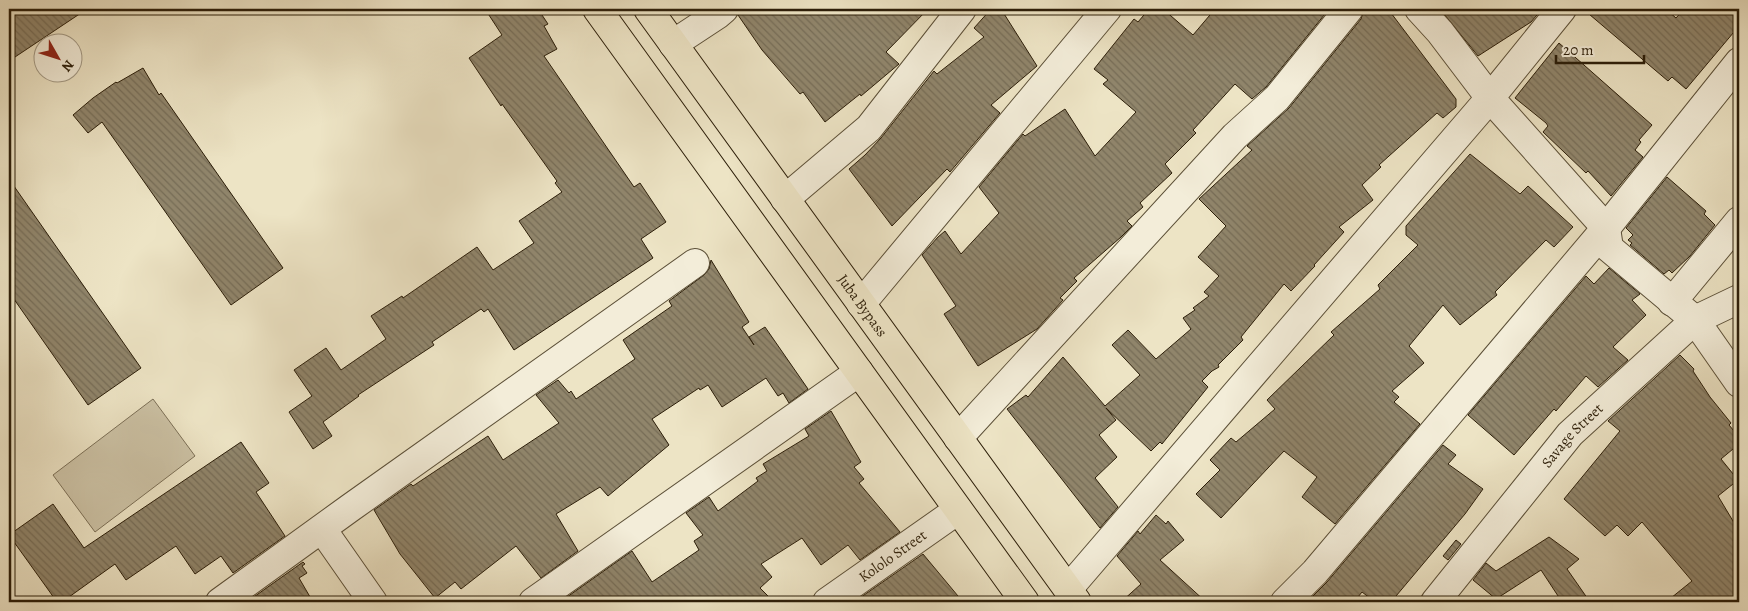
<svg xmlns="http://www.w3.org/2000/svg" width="1748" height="611" font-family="Alegreya,serif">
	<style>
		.green { fill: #ccc2a5; stroke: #7c7057 }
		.building { fill: url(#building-back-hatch); stroke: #2c1e09 }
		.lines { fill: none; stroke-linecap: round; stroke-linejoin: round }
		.minor-casing { stroke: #5c5038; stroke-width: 30 }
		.major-casing { stroke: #2c1e09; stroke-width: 30 }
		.minor { stroke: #f3edd9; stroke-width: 28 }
		.major { stroke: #ede4c5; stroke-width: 28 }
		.labels { text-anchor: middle; stroke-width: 4; stroke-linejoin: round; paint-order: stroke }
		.street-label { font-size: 15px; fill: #2c1e09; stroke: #f3edd9 }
	</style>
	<defs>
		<pattern id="building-back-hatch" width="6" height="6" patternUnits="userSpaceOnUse" patternTransform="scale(1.25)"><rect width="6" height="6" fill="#90856b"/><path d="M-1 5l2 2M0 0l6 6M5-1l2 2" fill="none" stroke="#766c56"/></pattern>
	</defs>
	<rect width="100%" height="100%" fill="#ede4c5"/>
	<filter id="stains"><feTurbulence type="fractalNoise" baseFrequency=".004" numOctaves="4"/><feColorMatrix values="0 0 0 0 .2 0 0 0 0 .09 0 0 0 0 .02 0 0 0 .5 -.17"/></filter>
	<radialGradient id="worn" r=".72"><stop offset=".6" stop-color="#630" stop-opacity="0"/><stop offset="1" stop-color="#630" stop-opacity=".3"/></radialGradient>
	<path class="green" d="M 153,399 L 195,456 L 95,532 L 53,475 Z"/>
	<path class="building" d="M 9,9 L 87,9 L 9,61 Z
		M 485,9 L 538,9 L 548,24 L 544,26 L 557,49 L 544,56 L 634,187 L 640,183 L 666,222 L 641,239 L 653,258 L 514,350 L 488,309 L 484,312 L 481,309 L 432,342 L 434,345 L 358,395 L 359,396 L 323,422 L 332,436 L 313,449 L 289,412 L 312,396 L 294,370 L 326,348 L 341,370 L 386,339 L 371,316 L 402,296 L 403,298 L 477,247 L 493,270 L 534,243 L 519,221 L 562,192 L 555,183 L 557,181 L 502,104 L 501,106 L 469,58 L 502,35 Z
		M 739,9 L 928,9 L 886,52 L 899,64 L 861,96 L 860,94 L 825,122 L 803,92 L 800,94 L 762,50 L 738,15 Z
		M 991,9 L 1001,9 L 1037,66 L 991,105 L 1000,113 L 950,172 L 947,169 L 892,226 L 849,169 L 865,155 L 881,138 L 934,71 L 937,74 L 984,37 L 974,28 Z
		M 1149,9 L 1163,9 L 1193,35 L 1215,9 L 1329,9 L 1266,87 L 1252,99 L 1235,84 L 1193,130 L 1196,133 L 1165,164 L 1172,173 L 1140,203 L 1143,207 L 1127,221 L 1132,226 L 1121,237 L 1074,278 L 1077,281 L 1060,298 L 1063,300 L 1037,329 L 978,366 L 944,314 L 956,306 L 922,255 L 938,237 L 945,231 L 961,254 L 999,213 L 979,187 L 1023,134 L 1025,136 L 1065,109 L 1095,156 L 1136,112 L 1103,84 L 1108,80 L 1094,69 L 1134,19 L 1138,22 Z
		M 1364,9 L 1388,9 L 1456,99 L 1456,107 L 1443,118 L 1437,113 L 1379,165 L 1381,167 L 1362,185 L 1373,200 L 1339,227 L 1344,232 L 1314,265 L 1315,266 L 1291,291 L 1284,284 L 1241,337 L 1243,340 L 1218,365 L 1219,367 L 1212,371 L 1202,381 L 1208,387 L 1162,444 L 1160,442 L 1151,451 L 1106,408 L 1116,420 L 1099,435 L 1117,457 L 1095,478 L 1118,507 L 1100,528 L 1007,409 L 1026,395 L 1028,397 L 1063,357 L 1105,406 L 1140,375 L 1112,345 L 1128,330 L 1156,359 L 1191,329 L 1183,318 L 1195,310 L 1193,308 L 1209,296 L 1204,292 L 1219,276 L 1198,257 L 1226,226 L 1199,199 L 1252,150 L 1247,146 L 1289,108 L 1361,19 Z
		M 1440,9 L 1542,9 L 1531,22 L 1478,56 Z
		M 1583,9 L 1666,9 L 1676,18 L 1684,9 L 1739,9 L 1739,26 L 1686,89 L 1672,77 L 1668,81 Z
		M 1559,43 L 1652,125 L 1639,140 L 1641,142 L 1635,150 L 1643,157 L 1611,196 L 1588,171 L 1586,173 L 1543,132 L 1548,126 L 1546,123 L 1515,98 Z
		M 143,68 L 159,95 L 161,93 L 283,268 L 231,305 L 102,122 L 88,133 L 73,115 L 93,98 L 116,82 L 117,83 Z
		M 1470,154 L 1520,194 L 1528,186 L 1573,227 L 1554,247 L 1546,240 L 1495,292 L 1497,295 L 1460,325 L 1443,305 L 1409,346 L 1424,363 L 1392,391 L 1399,397 L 1394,402 L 1420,424 L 1335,524 L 1302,497 L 1317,477 L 1284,451 L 1221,518 L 1196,494 L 1220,470 L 1210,460 L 1231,438 L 1236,442 L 1275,409 L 1267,400 L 1334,335 L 1331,332 L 1380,289 L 1378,285 L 1418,245 L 1406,235 L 1406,226 Z
		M 1667,177 L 1706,211 L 1704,214 L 1715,225 L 1690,256 L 1672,273 L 1669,270 L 1664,274 L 1630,245 L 1632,243 L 1628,240 L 1633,235 L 1626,228 Z
		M 9,179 L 141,368 L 88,405 L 9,292 Z
		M 711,260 L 749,322 L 742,327 L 754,345 L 749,337 L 765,327 L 808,389 L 789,403 L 783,393 L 778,396 L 766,378 L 722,407 L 708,385 L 700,390 L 699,388 L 652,419 L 669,445 L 608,496 L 600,487 L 556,514 L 578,551 L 541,578 L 516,546 L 461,589 L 455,582 L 435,598 L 400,554 L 374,510 L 411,484 L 413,486 L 488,436 L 503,460 L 559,423 L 536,395 L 558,380 L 569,393 L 571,391 L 576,399 L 635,359 L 623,340 L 672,306 L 669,301 L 704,275 L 709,269 Z
		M 1609,268 L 1640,294 L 1632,300 L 1646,315 L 1613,347 L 1628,360 L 1598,387 L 1586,376 L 1556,411 L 1554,409 L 1514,455 L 1468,415 L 1586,276 L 1594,284 Z
		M 1680,355 L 1694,369 L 1693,371 L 1710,397 L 1731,423 L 1729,425 L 1739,437 L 1739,444 L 1721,459 L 1738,480 L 1718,496 L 1739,531 L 1739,602 L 1666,602 L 1692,581 L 1642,522 L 1628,536 L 1617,525 L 1605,536 L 1564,499 L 1620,431 L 1608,421 Z
		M 831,411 L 861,462 L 854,467 L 864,479 L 859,483 L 900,532 L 860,560 L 848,545 L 821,565 L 802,538 L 761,564 L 772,577 L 760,588 L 774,602 L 560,602 L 632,551 L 652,582 L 699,550 L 694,541 L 703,535 L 686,513 L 709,497 L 718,511 L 758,481 L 756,478 L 767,471 L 763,464 L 809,436 L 805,429 Z
		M 241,442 L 269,483 L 256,492 L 285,536 L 233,573 L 221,556 L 195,574 L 176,546 L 126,580 L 115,564 L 62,602 L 57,602 L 9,535 L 53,504 L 84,548 Z
		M 1443,445 L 1456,455 L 1448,464 L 1483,489 L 1465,514 L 1391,602 L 1375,602 L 1362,592 L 1354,602 L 1307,602 L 1327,582 Z
		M 1156,515 L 1166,524 L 1168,521 L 1184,540 L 1160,560 L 1206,602 L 1121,602 L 1141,584 L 1117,556 L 1138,531 L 1140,534 Z
		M 1549,537 L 1579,559 L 1567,569 L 1590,602 L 1562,602 L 1541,570 L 1496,599 L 1473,580 L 1486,563 L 1496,571 Z
		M 1456,540 L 1461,544 L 1448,560 L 1443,556 Z
		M 923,554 L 963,602 L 854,602 Z
		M 303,562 L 305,564 L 302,566 L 307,573 L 299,578 L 313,602 L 253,602 L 251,599 Z"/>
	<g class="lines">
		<g class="minor-casing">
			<g id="minor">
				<path d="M 1562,9 L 1490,98 L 1606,228 L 1609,248 L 1695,320 L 1739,383"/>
				<path d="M 673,44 L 717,15 L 724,9"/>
				<path d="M 785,199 L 869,128 L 962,9"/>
				<path d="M 1672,302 L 1739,221"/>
				<path d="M 861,304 L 1107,9"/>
				<path d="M 958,438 L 1235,136 L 1277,98 L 1349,9"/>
				<path d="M 322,529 L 373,602"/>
				<path d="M 1068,589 L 1490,98 L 1440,32 L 1419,9"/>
				<path d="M 220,602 L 350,508 L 695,263"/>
				<path d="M 533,602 L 859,372"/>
				<path id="s1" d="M 827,602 L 958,510"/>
				<path d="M 1285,602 L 1315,572 L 1606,228 L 1739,62"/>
				<path id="s2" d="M 1435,602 L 1570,434 L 1695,320 L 1739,299"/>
			</g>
		</g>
		<g class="major-casing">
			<g id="major">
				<path d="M 597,9 L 1025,602"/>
				<path id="s3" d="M 648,9 L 1077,602"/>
			</g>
		</g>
		<use href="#minor" class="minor"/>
		<use href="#major" class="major"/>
	</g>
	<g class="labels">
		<g class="street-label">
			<text dy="5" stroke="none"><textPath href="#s3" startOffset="366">Juba Bypass</textPath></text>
			<text dy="5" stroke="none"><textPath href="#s2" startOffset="216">Savage Street</textPath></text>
			<text dy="5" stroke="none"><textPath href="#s1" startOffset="80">Kololo Street</textPath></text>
		</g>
	</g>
	<rect width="1748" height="611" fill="none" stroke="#ede4c5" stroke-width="30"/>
	<rect x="10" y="10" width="1728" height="591" fill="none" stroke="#2c1e09" stroke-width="2.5"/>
	<rect x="15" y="15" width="1718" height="581" fill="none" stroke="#2c1e09"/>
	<g transform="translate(58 58) rotate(129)"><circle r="24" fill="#f3edd9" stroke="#a39a86"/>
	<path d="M0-4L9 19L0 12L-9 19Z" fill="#8f2418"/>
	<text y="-8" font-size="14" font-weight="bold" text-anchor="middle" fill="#2c1e09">N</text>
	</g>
	<path d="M1556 55v8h88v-8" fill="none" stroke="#2c1e09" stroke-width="2.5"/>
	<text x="1563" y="55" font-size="15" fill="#2c1e09" stroke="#f3edd9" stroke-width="4" paint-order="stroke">20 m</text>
	<rect width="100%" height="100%" filter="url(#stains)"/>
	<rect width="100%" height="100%" fill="url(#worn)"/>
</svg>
